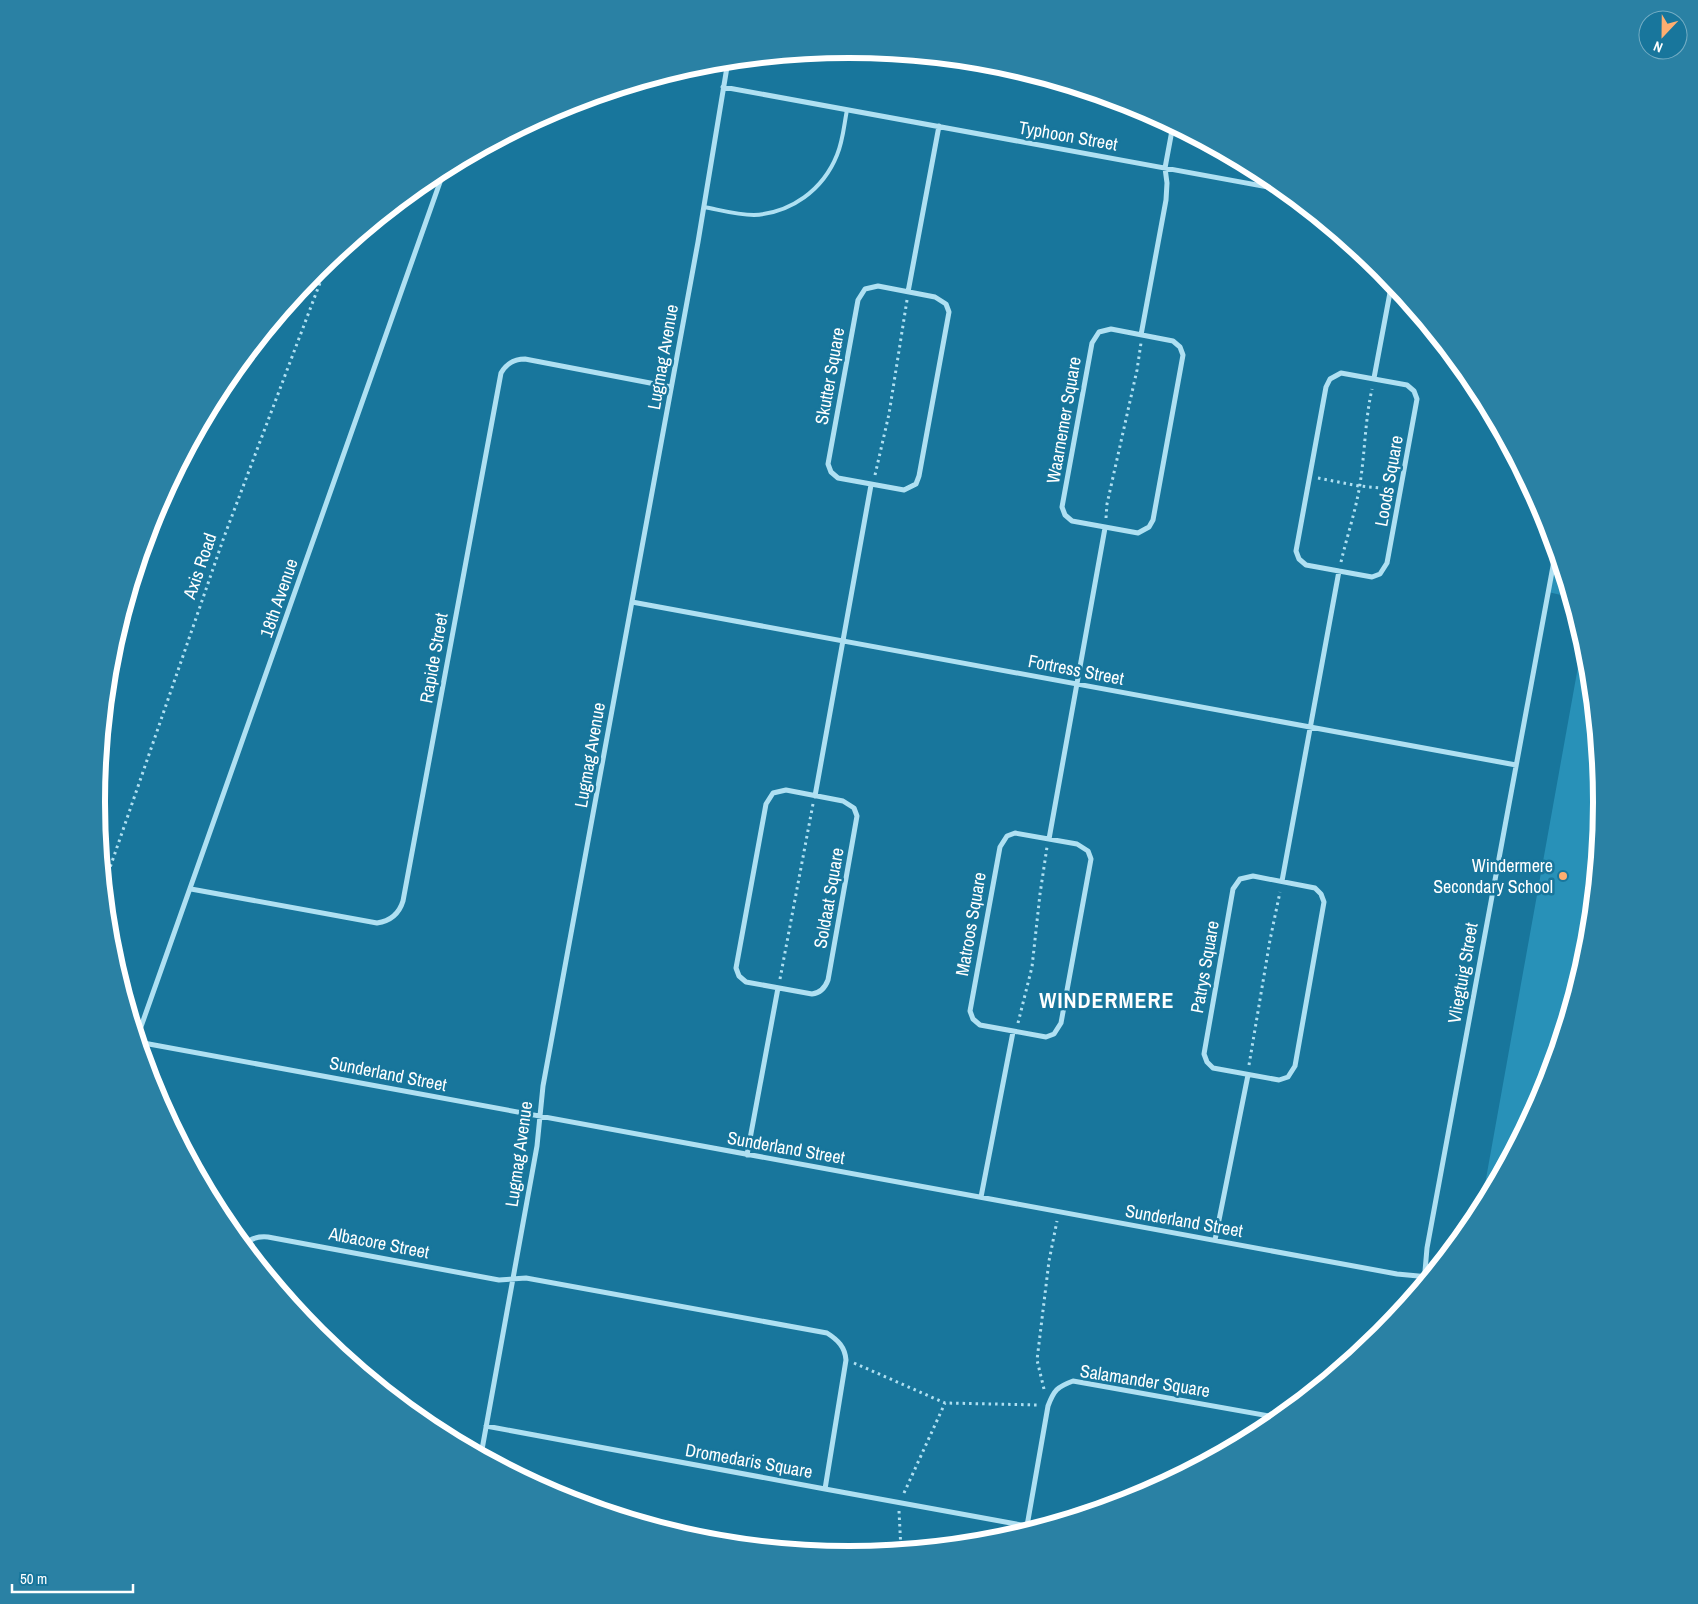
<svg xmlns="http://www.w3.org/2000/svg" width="1698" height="1604" font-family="'Archivo Narrow',sans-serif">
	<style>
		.green { fill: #2891b8 }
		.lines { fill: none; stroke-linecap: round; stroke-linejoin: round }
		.path { stroke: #afe0f2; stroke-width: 3; stroke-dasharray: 2.5 4; stroke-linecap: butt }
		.lane { stroke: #afe0f2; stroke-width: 4 }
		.street { stroke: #afe0f2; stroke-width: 5 }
		.poi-dot { fill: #ffae70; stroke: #18769c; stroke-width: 2 }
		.labels { text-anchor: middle; stroke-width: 5; stroke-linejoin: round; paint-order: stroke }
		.street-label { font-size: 18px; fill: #fff; stroke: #18769c }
		.poi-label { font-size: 18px; fill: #fff; stroke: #18769c; text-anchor: end }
		.district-label { font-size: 22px; font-weight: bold; letter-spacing: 1px; fill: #fff; stroke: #18769c }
		.rim { fill: none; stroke: #fff; stroke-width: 6 }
	</style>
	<rect width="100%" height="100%" fill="#18769c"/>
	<path class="green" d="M 1556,550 L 1570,597 L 1548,592 Z
		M 1583,639 L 1588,655 L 1602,802 L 1588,949 L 1545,1091 L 1480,1212 Z"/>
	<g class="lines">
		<path class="path" d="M 875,475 L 889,414 L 907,300
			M 1318,478 L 1359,486 L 1390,489
			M 1106,518 L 1107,504 L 1137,370 L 1141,343
			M 1341,562 C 1347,536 1356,510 1360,484 C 1365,452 1365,420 1372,389
			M 104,885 L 224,537 L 329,259
			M 780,979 L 813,804
			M 1018,1023 L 1032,967 L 1040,894 L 1047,847
			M 1249,1065 L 1270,940 L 1280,892
			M 854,1363 L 945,1403 L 1039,1405
			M 1044,1389 L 1037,1360 L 1049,1261 L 1057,1221
			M 904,1493 L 945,1403
			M 899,1511 L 901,1550
			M 992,1541 L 1008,1534"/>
		<path class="lane" d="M 704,207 C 720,210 737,215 754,215 C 791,213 823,190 837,155 C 843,141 844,125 847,110"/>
		<path class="street" d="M 723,87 L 1284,190
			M 878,286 L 935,297 L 946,304 L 949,312 L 919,476 L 916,484 L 904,490 L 838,478 L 831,472 L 828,464 L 858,300 L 865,289 Z
			M 908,292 L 939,126
			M 1111,329 L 1173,341 L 1180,347 L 1183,355 L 1153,520 L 1149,527 L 1138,533 L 1072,521 L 1065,515 L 1062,507 L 1092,343 L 1099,332 Z
			M 1141,335 L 1166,200 L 1167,183 L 1165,168 L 1173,125
			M 1341,373 L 1407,385 L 1414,391 L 1417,399 L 1387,563 L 1380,574 L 1372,577 L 1306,565 L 1299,559 L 1296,551 L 1326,387 L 1330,379 Z
			M 1374,378 L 1392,282
			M 632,602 L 1516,765
			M 786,790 L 843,801 L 854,808 L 857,816 L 828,980 C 825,988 820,993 812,994 L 746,982 L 739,976 L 736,968 L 766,804 L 773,793 Z
			M 815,796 L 871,485
			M 1015,833 L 1077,844 L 1088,851 L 1091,859 L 1061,1023 L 1054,1034 L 1046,1037 L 980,1025 L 973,1019 L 970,1011 L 1000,847 L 1007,836 Z
			M 1049,839 L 1105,528
			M 1253,876 L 1315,888 L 1321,894 L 1324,902 L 1295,1066 L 1288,1077 L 1279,1080 L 1213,1068 L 1207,1062 L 1204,1054 L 1233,889 L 1240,879 Z
			M 1282,881 L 1339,571
			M 191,889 L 377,923 C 391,921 399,914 403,901 L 501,373 C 507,363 514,359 525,359 L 671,387
			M 137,1038 L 445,168
			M 138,1042 L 1397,1274 L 1429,1277
			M 747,1155 L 778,988
			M 981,1197 L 1013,1032
			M 1215,1240 L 1248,1075
			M 243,1246 C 250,1238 258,1236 268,1237 L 499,1280 L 526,1278 L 827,1333 C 838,1340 845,1347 846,1360 L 825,1489 L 486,1426
			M 1424,1283 L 1427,1248 L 1556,550
			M 481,1455 L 537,1146 L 543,1086 L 698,242 L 728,61
			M 825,1489 L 1027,1526
			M 1038,1528 L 1027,1526 L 1048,1406 C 1054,1390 1057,1387 1073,1381 L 1280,1418"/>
	</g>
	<circle class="poi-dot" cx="1563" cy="876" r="5"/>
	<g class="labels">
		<g class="street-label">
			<text transform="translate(1068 136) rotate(10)" y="6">Typhoon Street</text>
			<text transform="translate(663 357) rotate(-80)" y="6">Lugmag Avenue</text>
			<text transform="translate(830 376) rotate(-80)" y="6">Skutter Square</text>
			<text transform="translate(1064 420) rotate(-80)" y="6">Waarnemer Square</text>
			<text transform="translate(1389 481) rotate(-80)" y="6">Loods Square</text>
			<text transform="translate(200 566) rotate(-71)" y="6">Axis Road</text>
			<text transform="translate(279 598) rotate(-71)" y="6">18th Avenue</text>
			<text transform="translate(434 658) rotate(-80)" y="6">Rapide Street</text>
			<text transform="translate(1076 670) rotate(11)" y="6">Fortress Street</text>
			<text transform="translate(590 755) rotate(-80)" y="6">Lugmag Avenue</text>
			<text transform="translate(829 898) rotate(-80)" y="6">Soldaat Square</text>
			<text transform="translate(971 924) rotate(-80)" y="6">Matroos Square</text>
			<text transform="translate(1205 967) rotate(-80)" y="6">Patrys Square</text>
			<text transform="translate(1463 973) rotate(-80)" y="6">Vliegtuig Street</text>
			<text transform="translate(388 1074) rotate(11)" y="6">Sunderland Street</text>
			<text transform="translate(786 1148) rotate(10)" y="6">Sunderland Street</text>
			<text transform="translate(519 1154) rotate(-82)" y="6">Lugmag Avenue</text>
			<text transform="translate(1184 1221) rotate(10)" y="6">Sunderland Street</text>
			<text transform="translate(379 1243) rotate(11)" y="6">Albacore Street</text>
			<text transform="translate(1145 1381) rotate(9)" y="6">Salamander Square</text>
			<text transform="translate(749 1461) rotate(10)" y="6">Dromedaris Square</text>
		</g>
		<g class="poi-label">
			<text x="1553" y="872">Windermere<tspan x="1553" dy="21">Secondary School</tspan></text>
		</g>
		<g class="district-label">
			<text x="1107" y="1008">WINDERMERE</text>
		</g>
	</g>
	<path d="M0 0H1698V1604H0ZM105 802a744 744 0 1 1 1488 0a744 744 0 1 1-1488 0Z" fill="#2a81a4" fill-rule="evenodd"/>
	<path class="rim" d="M105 802a744 744 0 1 1 1488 0a744 744 0 1 1-1488 0Z"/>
	<g transform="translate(1663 35) rotate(202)"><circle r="24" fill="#18769c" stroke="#74adc4"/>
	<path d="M0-4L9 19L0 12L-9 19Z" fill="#ffae70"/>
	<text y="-8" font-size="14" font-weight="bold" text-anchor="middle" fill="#ffffff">N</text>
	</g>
	<path d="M12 1584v8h121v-8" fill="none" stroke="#ffffff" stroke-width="2.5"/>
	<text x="20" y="1584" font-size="15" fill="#ffffff" stroke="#18769c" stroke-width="4" paint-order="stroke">50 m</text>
</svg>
